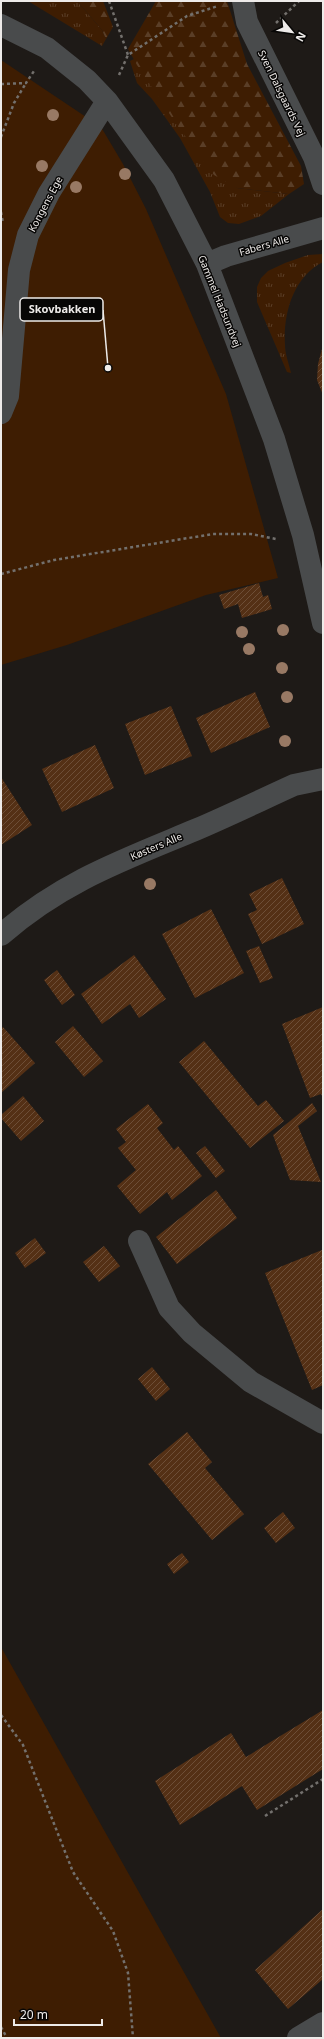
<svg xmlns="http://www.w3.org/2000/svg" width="324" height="2039" font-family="'Noto Sans',sans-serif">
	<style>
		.grass { fill: url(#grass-tufts) }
		.forest { fill: url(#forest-firs) }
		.park { fill: #3e1d02 }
		.building { fill: url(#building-hatch) }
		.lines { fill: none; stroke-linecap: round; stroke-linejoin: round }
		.path { stroke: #73706d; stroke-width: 2.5; stroke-dasharray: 3 3; stroke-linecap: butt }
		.minor { stroke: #494b4c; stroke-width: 22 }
		.tree { fill: #987964 }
		.labels { text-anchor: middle; stroke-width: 3; stroke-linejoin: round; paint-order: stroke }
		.street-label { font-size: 10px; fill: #eeebe9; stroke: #070605 }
		.leader { fill: none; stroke: #eeebe9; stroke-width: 1.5 }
		.callout-dot { fill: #eeebe9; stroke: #070605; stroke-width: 1.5 }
		.callout { fill: #070605; stroke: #eeebe9; stroke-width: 1.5 }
		.callout-label { font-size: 11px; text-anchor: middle; font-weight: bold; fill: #eeebe9 }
	</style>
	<defs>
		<pattern id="grass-tufts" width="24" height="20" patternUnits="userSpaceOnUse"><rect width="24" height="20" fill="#3e1d02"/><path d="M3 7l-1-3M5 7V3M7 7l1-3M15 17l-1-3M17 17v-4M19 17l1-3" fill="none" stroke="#5a3e27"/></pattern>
		<pattern id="forest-firs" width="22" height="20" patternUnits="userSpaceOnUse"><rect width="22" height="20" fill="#3e1d02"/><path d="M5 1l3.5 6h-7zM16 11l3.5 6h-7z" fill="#5a3e27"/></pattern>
		<pattern id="building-hatch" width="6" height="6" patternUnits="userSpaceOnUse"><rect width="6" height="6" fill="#543015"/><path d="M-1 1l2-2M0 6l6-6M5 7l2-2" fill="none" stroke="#6d4e37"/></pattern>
	</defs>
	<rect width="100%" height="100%" fill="#1e1a17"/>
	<path class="grass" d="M 28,1 L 77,1 L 102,30 L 106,39 L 102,46 Z
		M 134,59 L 155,90 L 237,188 L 289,194 L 261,216 L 239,224 L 228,223 L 220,217 L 210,192 L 180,138 L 152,99 L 137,83 L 130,61 Z
		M 323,254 L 323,262 C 293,277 283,314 285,345 C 285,354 289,364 291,373 L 287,372 L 257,302 L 257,287 L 261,278 L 268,271 L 285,263 L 308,255 Z"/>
	<path class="forest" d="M 77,1 L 103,1 L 113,27 L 106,39 L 102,30 Z
		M 156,1 L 227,1 L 247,64 L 301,166 L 304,184 L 289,194 L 237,188 L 214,175 L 177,125 L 137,65 L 128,49 Z"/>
	<path class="park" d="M 1,60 L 101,127 L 123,164 L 146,209 L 226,394 L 278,578 L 206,595 L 67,645 L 1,665 Z
		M 1,1647 L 221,2038 L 1,2038 Z"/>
	<path class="building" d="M 323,345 L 323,395 L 317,380 L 318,364 Z
		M 259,583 L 263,597 L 268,595 L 272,609 L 242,618 L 238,604 L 224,609 L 219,595 Z
		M 255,692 L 270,727 L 211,753 L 196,718 Z
		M 171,706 L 192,756 L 145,775 L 125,724 Z
		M 95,745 L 114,788 L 62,812 L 42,769 Z
		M 1,777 L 32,825 L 1,845 Z
		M 282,878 L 304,924 L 262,944 L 248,914 L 257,910 L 249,894 Z
		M 211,909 L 244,973 L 195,998 L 162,934 Z
		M 259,946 L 273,978 L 260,983 L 246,951 Z
		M 134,955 L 166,999 L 139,1018 L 130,1004 L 102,1024 L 81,994 Z
		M 57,970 L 75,995 L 62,1005 L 44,980 Z
		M 323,1007 L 323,1098 L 321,1094 L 310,1098 L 282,1024 Z
		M 73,1026 L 103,1061 L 84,1077 L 55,1042 Z
		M 3,1027 L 35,1063 L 1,1093 L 1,1029 Z
		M 204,1041 L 258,1106 L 266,1100 L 284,1121 L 250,1148 L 179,1062 Z
		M 23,1096 L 44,1121 L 21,1141 L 1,1118 L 1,1115 Z
		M 312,1103 L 317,1111 L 298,1126 L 321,1182 L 290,1180 L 273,1135 Z
		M 148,1104 L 163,1123 L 157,1128 L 174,1150 L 178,1146 L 202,1176 L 172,1200 L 167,1192 L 140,1214 L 117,1186 L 136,1170 L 118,1148 L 126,1142 L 116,1129 Z
		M 205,1146 L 225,1171 L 216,1178 L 196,1153 Z
		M 216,1190 L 237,1218 L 177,1264 L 156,1237 Z
		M 35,1238 L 46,1253 L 25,1268 L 15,1253 Z
		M 104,1246 L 120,1266 L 99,1282 L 83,1262 Z
		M 322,1250 L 323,1385 L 312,1390 L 265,1273 Z
		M 152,1367 L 170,1389 L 156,1401 L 138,1379 Z
		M 187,1432 L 212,1462 L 205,1468 L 244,1514 L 212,1540 L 148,1464 Z
		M 283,1512 L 295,1528 L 276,1543 L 264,1528 Z
		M 182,1553 L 189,1562 L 174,1574 L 167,1564 Z
		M 323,1710 L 323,1769 L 257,1810 L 242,1786 L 180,1825 L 155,1781 L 231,1733 L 246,1757 Z
		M 323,1909 L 323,1979 L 288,2009 L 255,1970 Z"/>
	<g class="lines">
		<path class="path" d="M 109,1 L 128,55
			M 276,23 L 299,1
			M 119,75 L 128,55 L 187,16 L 218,6
			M 1,84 L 26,83 L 34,71
			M 1,137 L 14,103 L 26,83
			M 1,212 L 3,223
			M 1,574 L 54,560 L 213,534 L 251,534 L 276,539
			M 1,1715 L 23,1745 L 73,1872 L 113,1931 L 128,1973 L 133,2038
			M 265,1816 L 323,1779
			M 1,2027 L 7,2038"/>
		<path class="minor" d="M 243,1 L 247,22 L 314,157 L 323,184
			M 1,25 L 47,48 L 87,80 L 107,101 L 164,180 L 207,264 L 274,439 L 303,535 L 323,623
			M 207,264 L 226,256 L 323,228
			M 1,413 L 8,396 L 19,270 L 28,235 L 49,193 L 107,101
			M 1,935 C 61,882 123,860 195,830 C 228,816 261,800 294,785 L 323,779
			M 139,1241 L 169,1308 L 192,1333 L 251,1382 L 323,1423
			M 298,2038 L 323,2023"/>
	</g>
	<g class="tree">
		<circle cx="53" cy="115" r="6"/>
		<circle cx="42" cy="166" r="6"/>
		<circle cx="125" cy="174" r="6"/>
		<circle cx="76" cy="187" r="6"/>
		<circle cx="283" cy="630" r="6"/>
		<circle cx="242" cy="632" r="6"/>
		<circle cx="249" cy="649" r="6"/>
		<circle cx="282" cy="668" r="6"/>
		<circle cx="287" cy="697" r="6"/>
		<circle cx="285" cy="741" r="6"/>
		<circle cx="150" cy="884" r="6"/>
	</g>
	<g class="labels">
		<g class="street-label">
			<text transform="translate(282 93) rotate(64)" y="4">Sven Dalsgaards Vej</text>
			<text transform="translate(45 204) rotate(-62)" y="4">Kongens Ege</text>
			<text transform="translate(264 245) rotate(-16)" y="4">Fabers Alle</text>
			<text transform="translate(220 301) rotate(68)" y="4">Gammel Hadsundvej</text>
			<text transform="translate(156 846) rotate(-23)" y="4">Køsters Alle</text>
		</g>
	</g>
	<path class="leader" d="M108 368L103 310"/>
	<circle class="callout-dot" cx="108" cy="368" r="4"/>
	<rect class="callout" x="20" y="298" width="83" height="23" rx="4"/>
	<g class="callout-label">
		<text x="62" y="313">Skovbakken</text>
	</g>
	<rect width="324" height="2039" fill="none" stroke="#eeebe9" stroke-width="4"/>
	<g transform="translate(292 32) rotate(119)" stroke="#070605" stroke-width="3" paint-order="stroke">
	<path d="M0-3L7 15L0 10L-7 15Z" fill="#eeebe9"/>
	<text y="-6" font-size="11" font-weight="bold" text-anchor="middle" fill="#eeebe9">N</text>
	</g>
	<path d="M14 2019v6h88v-6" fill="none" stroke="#eeebe9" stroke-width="2"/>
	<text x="20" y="2019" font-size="12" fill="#eeebe9" stroke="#070605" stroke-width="3" paint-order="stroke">20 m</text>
</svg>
